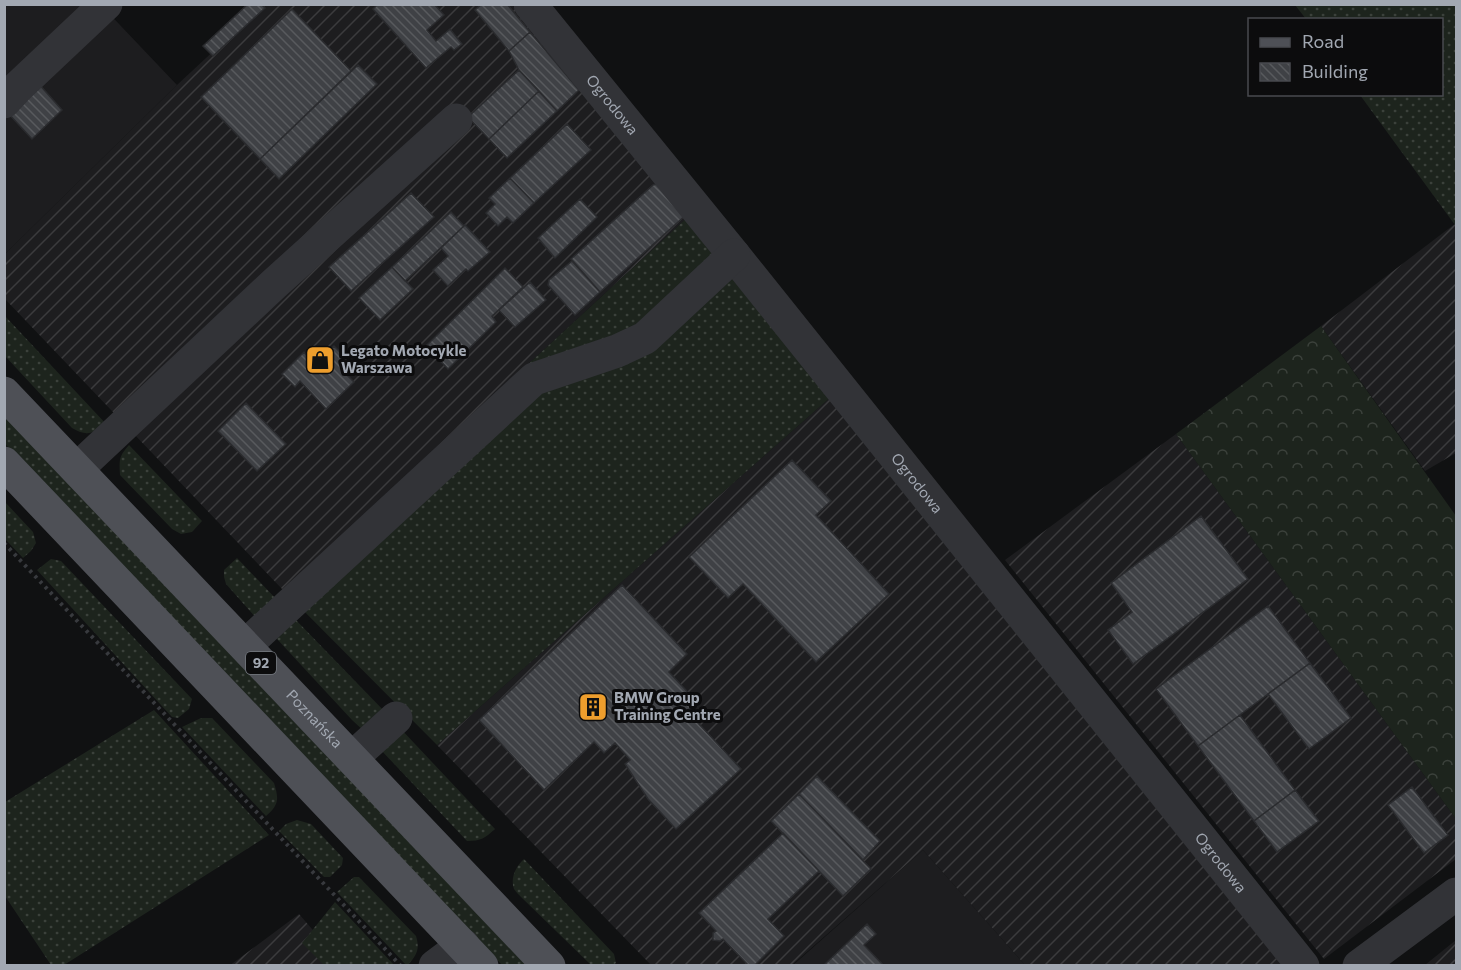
<svg xmlns="http://www.w3.org/2000/svg" width="1461" height="970" font-family="Commissioner,sans-serif">
	<style>
		.built { fill: #1d1d1f }
		.industrial { fill: url(#industrial-furrows) }
		.grass { fill: url(#grass-dots) }
		.forest { fill: url(#forest-crowns) }
		.building { fill: url(#building-back-hatch); stroke: #2a2b2e; stroke-width: 1.5 }
		.lines { fill: none; stroke-linecap: round; stroke-linejoin: round }
		.path { stroke: #383a3e; stroke-width: 4; stroke-dasharray: 3 4.5; stroke-linecap: butt }
		.minor { stroke: #323337; stroke-width: 33 }
		.major { stroke: #4e5056; stroke-width: 33 }
		.labels { text-anchor: middle; stroke-width: 6; stroke-linejoin: round; paint-order: stroke }
		.shield { fill: #0c0c0d; stroke: #757980; stroke-width: 1.5 }
		.shield-label { font-size: 14px; font-weight: bold; fill: #a2a8b2 }
		.street-label { font-size: 15px; fill: #a2a8b2; stroke: #0c0c0d }
		.poi-label { font-size: 15px; font-weight: bold; fill: #a2a8b2; stroke: #0c0c0d; text-anchor: start }
	</style>
	<defs>
		<pattern id="industrial-furrows" width="10" height="10" patternUnits="userSpaceOnUse" patternTransform="scale(1.5)"><rect width="10" height="10" fill="#1d1d1f"/><path d="M-1 1l2-2M0 10L10 0M9 11l2-2" fill="none" stroke="#3b3b3d"/></pattern>
		<pattern id="grass-dots" width="8" height="8" patternUnits="userSpaceOnUse" patternTransform="scale(1.5)"><rect width="8" height="8" fill="#1d241d"/><path d="M2 2h.1M6 6h.1" fill="none" stroke="#3b413b" stroke-width="1.8" stroke-linecap="round"/></pattern>
		<pattern id="forest-crowns" width="20" height="18" patternUnits="userSpaceOnUse" patternTransform="scale(1.5)"><rect width="20" height="18" fill="#1d241d"/><path d="M2 6a3 3 0 1 1 6 0M12 15a3 3 0 1 1 6 0" fill="none" stroke="#3b413b"/></pattern>
		<pattern id="building-back-hatch" width="6" height="6" patternUnits="userSpaceOnUse" patternTransform="scale(1.5)"><rect width="6" height="6" fill="#3f4145"/><path d="M-1 5l2 2M0 0l6 6M5-1l2 2" fill="none" stroke="#585a5d"/></pattern>
	</defs>
	<rect width="100%" height="100%" fill="#101112"/>
	<path class="built" d="M 5,5 L 101,5 L 177,85 L 5,254 Z
		M 923,850 L 1025,965 L 792,966 Z"/>
	<path class="industrial" d="M 263,5 L 512,5 L 690,215 L 283,590 L 5,299 L 5,254 L 177,85 Z
		M 1456,223 L 1456,453 L 1425,471 L 1321,326 Z
		M 833,395 L 1285,965 L 1025,965 L 923,850 L 792,965 L 651,965 L 437,745 Z
		M 1176,434 L 1456,819 L 1456,859 L 1324,959 L 1005,560 Z
		M 299,914 L 343,965 L 229,966 Z
		M 1456,940 L 1456,965 L 1425,965 Z"/>
	<path class="grass" d="M 1295,5 L 1456,5 L 1456,223 L 1455,225 L 1360,95 L 1442,94 L 1442,20 L 1306,19 Z
		M 690,215 L 833,395 L 437,745 L 283,590 Z
		M 5,316 L 107,425 C 93,433 87,437 72,428 L 5,356 Z
		M 4,416 L 526,965 L 502,965 L 5,444 Z
		M 129,445 L 202,521 L 192,532 L 181,534 L 172,529 L 120,475 C 119,460 119,456 129,445 Z
		M 5,502 L 33,532 L 36,543 L 31,551 L 23,558 L 5,539 Z
		M 237,558 L 278,601 L 257,619 L 226,584 L 224,577 L 224,570 Z
		M 51,559 L 61,561 L 192,699 L 189,709 L 178,718 L 172,717 L 37,570 Z
		M 293,617 L 387,714 L 365,732 L 352,720 L 277,639 L 279,629 Z
		M 154,710 L 269,835 L 64,965 L 51,965 L 5,896 L 5,802 Z
		M 201,718 L 212,718 L 274,783 C 279,799 279,805 266,816 L 182,727 Z
		M 399,727 L 495,829 C 485,838 481,841 467,841 L 380,749 Z
		M 297,820 L 311,824 L 343,858 L 342,865 L 330,877 L 324,877 L 279,831 L 286,824 Z
		M 524,859 L 614,954 L 616,963 L 613,965 L 591,965 L 521,897 C 519,895 516,892 514,889 C 510,878 516,866 524,859 Z
		M 354,877 L 359,877 L 416,936 C 420,949 417,955 408,965 L 406,965 L 337,892 Z
		M 335,902 L 394,965 L 324,965 L 302,943 Z"/>
	<path class="forest" d="M 1321,326 L 1456,516 L 1456,819 L 1176,434 Z"/>
	<path class="building" d="M 248,4 L 261,4 L 265,8 L 213,56 L 203,46 Z
		M 378,4 L 434,4 L 444,15 L 427,30 L 436,41 L 450,29 L 462,44 L 454,50 L 451,47 L 426,68 L 373,9 Z
		M 482,4 L 507,4 L 530,32 L 509,51 L 475,10 Z
		M 292,9 L 351,71 L 260,159 L 201,97 Z
		M 530,32 L 579,90 L 557,111 L 519,70 L 509,51 Z
		M 358,65 L 377,84 L 279,179 L 260,159 Z
		M 519,70 L 539,91 L 489,139 L 468,117 Z
		M 38,83 L 62,110 L 32,139 L 7,112 Z
		M 539,91 L 557,111 L 507,158 L 489,139 Z
		M 567,124 L 591,150 L 534,203 L 510,178 Z
		M 510,178 L 534,203 L 513,223 L 507,217 L 498,226 L 486,213 L 495,204 L 489,198 Z
		M 660,183 L 687,214 L 600,292 L 571,259 L 653,185 Z
		M 411,193 L 434,217 L 351,291 L 329,267 Z
		M 580,199 L 597,217 L 555,258 L 538,238 Z
		M 451,212 L 464,226 L 405,281 L 392,267 Z
		M 465,225 L 490,252 L 468,271 L 466,269 L 448,286 L 433,270 L 448,256 L 441,248 Z
		M 572,261 L 600,292 L 575,315 L 548,285 L 549,280 Z
		M 392,267 L 413,289 L 380,320 L 359,298 Z
		M 505,268 L 523,287 L 492,316 L 496,322 L 448,369 L 426,346 Z
		M 530,282 L 546,300 L 515,327 L 499,310 Z
		M 334,346 L 354,366 L 346,374 L 354,382 L 326,409 L 300,381 L 295,387 L 282,374 L 304,352 L 315,364 Z
		M 246,403 L 286,444 L 257,471 L 218,431 Z
		M 792,460 L 831,501 L 816,515 L 889,594 L 816,662 L 743,584 L 728,598 L 689,557 Z
		M 1201,516 L 1248,579 L 1133,664 L 1108,630 L 1132,612 L 1111,583 Z
		M 622,585 L 687,654 L 669,672 L 697,702 L 687,711 L 741,769 L 676,829 L 648,799 L 625,764 L 630,760 L 615,743 L 604,753 L 594,742 L 544,790 L 479,720 Z
		M 1268,606 L 1310,663 L 1198,746 L 1156,689 Z
		M 1310,663 L 1351,718 L 1309,749 L 1268,694 Z
		M 1240,715 L 1295,790 L 1254,821 L 1198,746 Z
		M 817,776 L 880,841 L 863,860 L 799,794 Z
		M 1412,787 L 1448,835 L 1424,853 L 1388,805 Z
		M 1295,790 L 1319,821 L 1277,852 L 1254,821 Z
		M 799,794 L 871,869 L 843,896 L 771,821 Z
		M 783,833 L 819,871 L 768,919 L 784,936 L 754,966 L 749,966 L 723,939 L 720,941 L 713,940 L 713,933 L 716,931 L 699,913 Z
		M 867,924 L 876,934 L 864,945 L 884,966 L 823,966 Z"/>
	<g class="lines">
		<path class="path" d="M 4,543 L 401,966"/>
		<g class="minor">
			<path id="s1" d="M 530,4 L 734,255 L 1303,966"/>
			<path d="M 4,102 L 18,87 L 106,4"/>
			<path d="M 77,469 L 274,284 L 456,120"/>
			<path d="M 245,646 L 534,379 L 617,351 L 645,338 L 734,255"/>
			<path d="M 352,758 L 396,718"/>
			<path d="M 435,966 L 463,945"/>
			<path d="M 1359,966 L 1456,894"/>
		</g>
		<g class="major">
			<path id="s2" d="M 4,393 L 549,966"/>
			<path d="M 4,463 L 482,966"/>
		</g>
	</g>
	<defs>
		<g id="shop-square" transform="scale(1.5)"><rect x="-9" y="-9" width="18" height="18" rx="4" fill="#ee9e2d" stroke="#0c0c0d"/><path d="M-5-2.5h2.3a2.7 3.5 0 0 1 5.4 0H5L5.5 6h-11ZM-1.5-2.5h3a1.5 2.3 0 0 0-3 0Z" fill="#111"/></g>
		<g id="building-square" transform="scale(1.5)"><rect x="-9" y="-9" width="18" height="18" rx="4" fill="#ee9e2d" stroke="#0c0c0d"/><path d="M-4-6H4V6H1V3H-1V6H-4ZM-2.5-4.3h1.7v1.8h-1.7ZM.8-4.3h1.7v1.8H.8ZM-2.5-1h1.7V.8h-1.7ZM.8-1h1.7V.8H.8Z" fill="#111"/></g>
	</defs>
	<g fill-rule="evenodd">
		<use href="#shop-square" x="320" y="360"/>
		<use href="#building-square" x="593" y="707"/>
	</g>
	<g class="labels">
		<rect class="shield" x="246" y="652" width="30" height="22" rx="4.5"/>
		<g class="shield-label">
			<text x="261" y="668">92</text>
		</g>
		<g class="street-label">
			<text dy="5" stroke="none"><textPath href="#s1" startOffset="130">Ogrodowa</textPath></text>
			<text dy="5" stroke="none"><textPath href="#s1" startOffset="616">Ogrodowa</textPath></text>
			<text dy="5" stroke="none"><textPath href="#s2" startOffset="450">Poznańska</textPath></text>
			<text dy="5" stroke="none"><textPath href="#s1" startOffset="1102">Ogrodowa</textPath></text>
		</g>
		<g class="poi-label">
			<text x="341" y="356">Legato Motocykle<tspan x="341" dy="17">Warszawa</tspan></text>
			<text x="614" y="703">BMW Group<tspan x="614" dy="17">Training Centre</tspan></text>
		</g>
	</g>
	<rect width="1461" height="970" fill="none" stroke="#a2a8b2" stroke-width="12"/>
	<rect x="1248" y="18" width="195" height="78" fill="#0c0c0d" stroke="#484a4f" stroke-width="1.5"/>
	<rect x="1260" y="38" width="30" height="9" fill="#4e5056" stroke="#484a4f" stroke-width="1.5"/>
	<text x="1302" y="48" font-size="18" fill="#a2a8b2">Road</text>
	<rect x="1260" y="63" width="30" height="18" fill="url(#building-back-hatch)" stroke="#484a4f" stroke-width="1.5"/>
	<text x="1302" y="78" font-size="18" fill="#a2a8b2">Building</text>
</svg>
